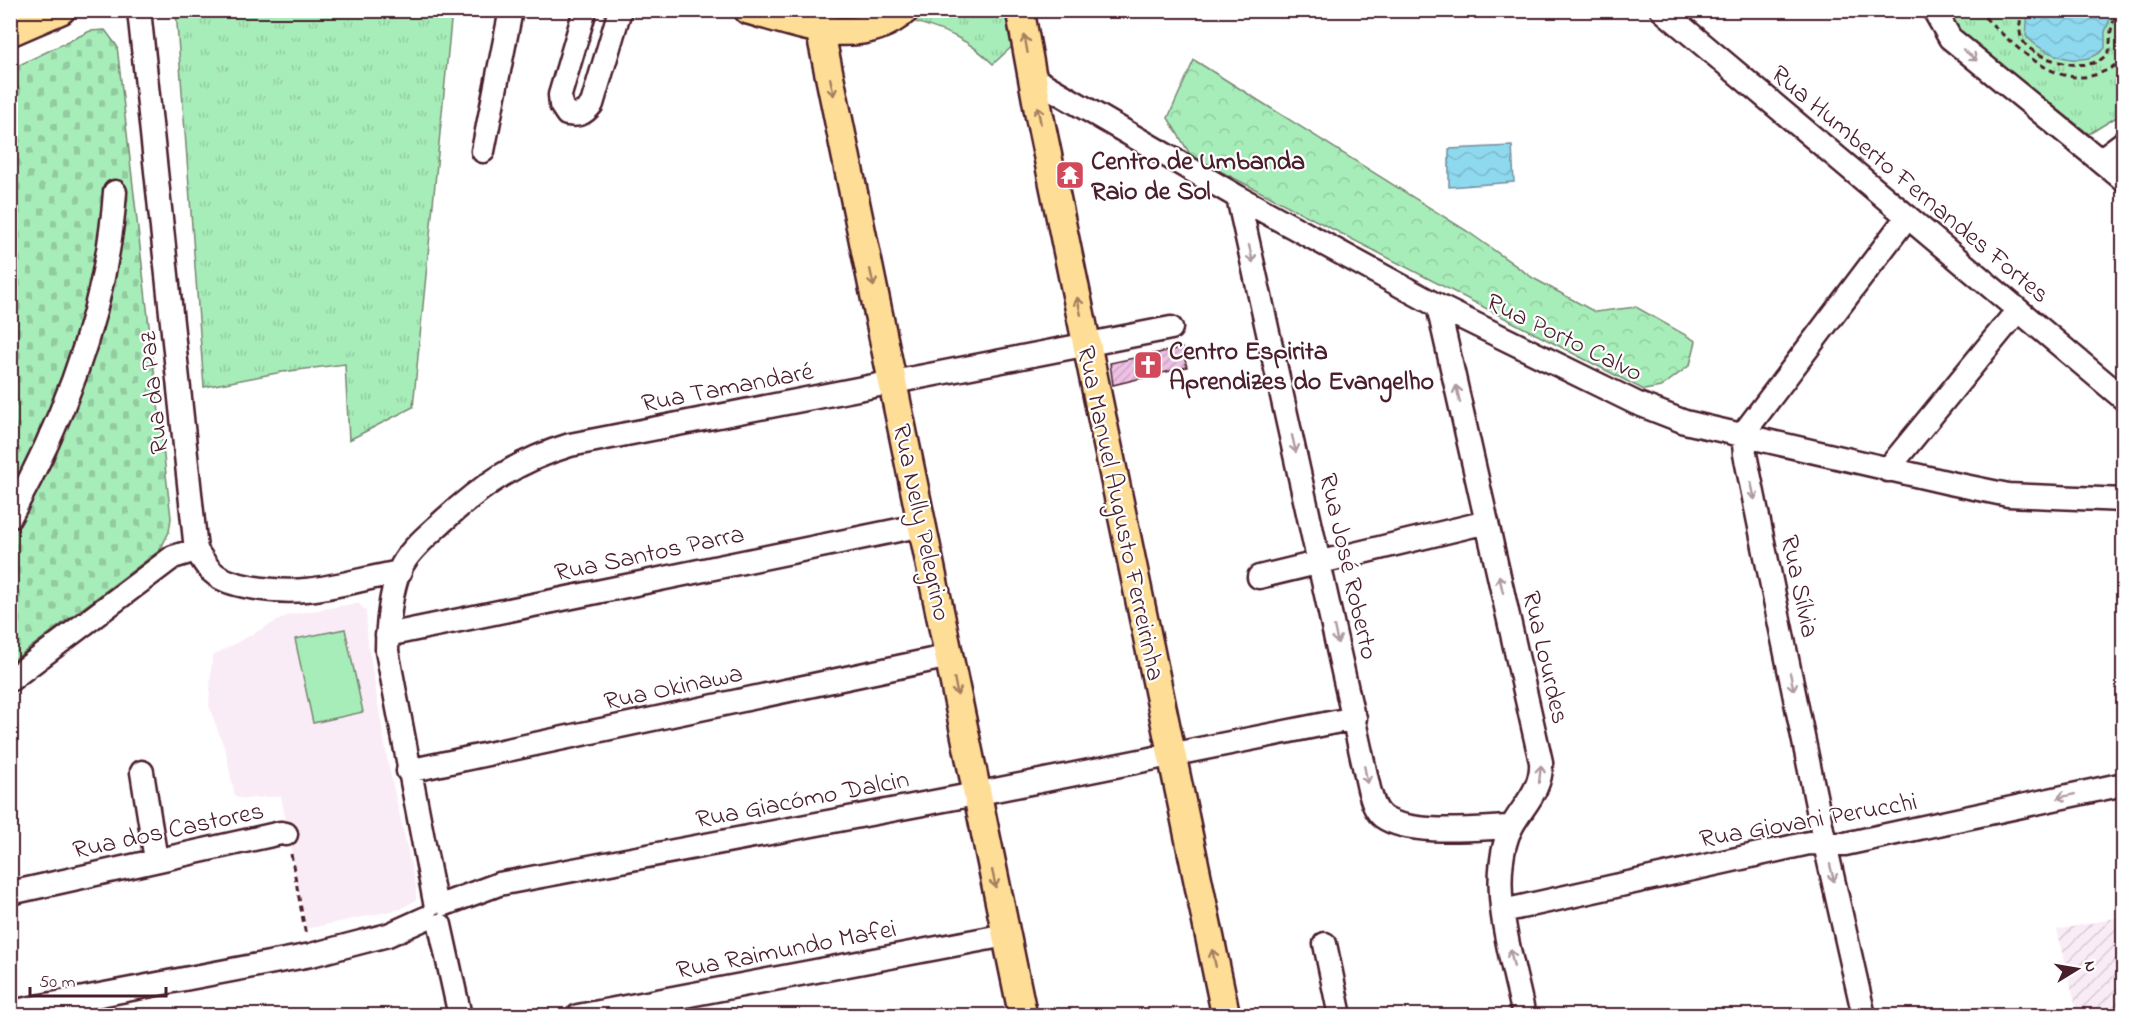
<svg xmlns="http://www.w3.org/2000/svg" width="2134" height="1026" font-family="'Indie Flower',sans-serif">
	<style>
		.built { fill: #faecf7 }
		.industrial { fill: url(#industrial-furrows) }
		.forest { fill: url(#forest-crowns); stroke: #788672; stroke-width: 1.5 }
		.cemetery { fill: url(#cemetery-stones); stroke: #788672; stroke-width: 1.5 }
		.park { fill: url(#park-tufts); stroke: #788672; stroke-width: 1.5 }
		.pitch { fill: #a7edb9; stroke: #788672; stroke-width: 1.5 }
		.water { fill: url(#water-waves); stroke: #738fa0; stroke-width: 1.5 }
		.building { fill: url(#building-hatch); stroke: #4a1f2b; stroke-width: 1.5 }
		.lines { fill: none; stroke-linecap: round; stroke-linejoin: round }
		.minor-casing { stroke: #4a1f2b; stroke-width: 27 }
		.major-casing { stroke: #4a1f2b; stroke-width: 32 }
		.path { stroke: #4a1f2b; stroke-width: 3; stroke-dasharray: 6 4.5; stroke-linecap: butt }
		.minor { stroke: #fff; stroke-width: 22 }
		.major { stroke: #fedd96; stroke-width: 27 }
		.oneway { stroke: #a47e60 }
		.oneway2 { stroke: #ae9aa0 }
		.labels { text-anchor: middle; stroke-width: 4.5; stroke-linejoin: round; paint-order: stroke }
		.poi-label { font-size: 26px; font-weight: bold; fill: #4a1f2b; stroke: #fff; text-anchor: start }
		.street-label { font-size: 26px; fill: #4a1f2b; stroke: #fff }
	</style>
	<defs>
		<pattern id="industrial-furrows" width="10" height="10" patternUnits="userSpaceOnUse" patternTransform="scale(1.5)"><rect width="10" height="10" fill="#faecf7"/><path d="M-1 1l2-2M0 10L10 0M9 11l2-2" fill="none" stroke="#d8cad4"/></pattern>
		<pattern id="forest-crowns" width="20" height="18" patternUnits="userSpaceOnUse" patternTransform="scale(1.5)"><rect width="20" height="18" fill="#a7edb9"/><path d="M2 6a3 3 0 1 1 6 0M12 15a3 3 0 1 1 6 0" fill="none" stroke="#91cb9f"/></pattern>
		<pattern id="cemetery-stones" width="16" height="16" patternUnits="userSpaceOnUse" patternTransform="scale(1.5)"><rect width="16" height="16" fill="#a7edb9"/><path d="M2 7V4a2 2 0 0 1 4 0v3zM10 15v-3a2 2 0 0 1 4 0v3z" fill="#91cb9f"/></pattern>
		<pattern id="park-tufts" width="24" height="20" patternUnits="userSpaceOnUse" patternTransform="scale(1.5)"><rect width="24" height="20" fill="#a7edb9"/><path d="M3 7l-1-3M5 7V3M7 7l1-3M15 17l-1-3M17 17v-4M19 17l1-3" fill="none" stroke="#91cb9f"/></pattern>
		<pattern id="water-waves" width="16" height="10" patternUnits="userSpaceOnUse" patternTransform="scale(1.5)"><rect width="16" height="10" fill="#8ed9ee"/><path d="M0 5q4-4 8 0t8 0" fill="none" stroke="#7cbacc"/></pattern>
		<pattern id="building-hatch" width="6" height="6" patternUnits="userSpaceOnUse" patternTransform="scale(1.5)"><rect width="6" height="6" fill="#edc0e4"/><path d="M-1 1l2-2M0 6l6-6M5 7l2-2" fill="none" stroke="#cda5c4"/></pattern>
	</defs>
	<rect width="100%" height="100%" fill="#fff"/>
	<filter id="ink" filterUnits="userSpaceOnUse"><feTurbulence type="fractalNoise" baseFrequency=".0167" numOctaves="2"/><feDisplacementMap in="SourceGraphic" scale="12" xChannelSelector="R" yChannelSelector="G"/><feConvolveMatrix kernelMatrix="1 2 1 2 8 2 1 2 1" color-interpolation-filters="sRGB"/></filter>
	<g filter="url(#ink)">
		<path class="built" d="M 358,603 L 366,611 L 368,644 L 388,763 L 416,887 L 416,900 L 401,909 L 306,929 L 281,796 L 245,799 L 235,797 L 226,753 L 209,706 L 212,656 L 288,615 Z"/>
		<path class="industrial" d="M 2120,917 L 2124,925 L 2123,1015 L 2078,1015 L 2057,930 Z"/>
		<path class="forest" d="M 1194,60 L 1467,231 L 1533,278 L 1595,312 L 1636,307 L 1696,341 L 1690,365 L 1661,387 L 1644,390 L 1191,156 L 1168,118 Z"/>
		<path class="cemetery" d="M 105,30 L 117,46 L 171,518 L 169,532 L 160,550 L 11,662 L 11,69 L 90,31 Z"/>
		<path class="park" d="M 176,11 L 452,11 L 413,407 L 349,440 L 345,364 L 282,372 L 204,387 Z
			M 920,11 L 1010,11 L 1016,43 L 993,64 C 966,36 941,30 906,19 Z
			M 1950,11 L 2123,11 L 2123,113 L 2089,134 L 1959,32 Z"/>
		<path class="pitch" d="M 345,629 L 363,712 L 313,723 L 295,639 Z"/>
		<path class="water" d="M 2028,11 L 2113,11 L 2105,32 L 2105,48 C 2085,70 2044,56 2026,36 Z
			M 1512,146 L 1514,182 L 1449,187 L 1449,149 Z"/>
		<path class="building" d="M 1182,348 L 1187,367 L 1113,385 L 1110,363 Z"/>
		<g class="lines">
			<g class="minor-casing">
				<path id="minor" d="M 139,10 L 196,550 C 202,559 207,569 216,575 C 225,582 239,585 250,587 C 310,598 343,582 400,572
					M 585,10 L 560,95 L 561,105 L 567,114 C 579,116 584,114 592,104 L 620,10
					M 1662,10 L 2124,399
					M 1934,10 L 1950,38 L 2124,180
					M 1033,78 L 1238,197 L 1438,306 L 1636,403 L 1685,422 L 1950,483 L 2008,495 L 2124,500
					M 483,151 L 511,10
					M 2100,160 L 2124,142
					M 1238,197 L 1369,789 C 1372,799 1374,810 1383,817 C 1410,836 1479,828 1511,827
					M 1438,306 L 1541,762 C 1543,796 1512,813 1505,844 C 1491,899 1513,961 1524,1016
					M 1887,470 L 2018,310
					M 10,517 C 66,416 107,308 115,192
					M 1259,577 L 1487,522
					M 387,635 L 923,525
					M 10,680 L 173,557 L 196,550
					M 408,771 L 950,656
					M 142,772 L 156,860
					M 10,893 L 281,833 L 286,834
					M 435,902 L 387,651 C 387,627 391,582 404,562 C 413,547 429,534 442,522 C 482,485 517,461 570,445 L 1171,328
					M 445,904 L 499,884 L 960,797 L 1355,718
					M 1503,911 L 1809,843 L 1845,844 L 2124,784
					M 440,925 L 460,1016
					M 1325,944 L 1340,1016
					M 10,1012 L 311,955 L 388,935 L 426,918
					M 578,1016 L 1006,935
					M 1864,1016 L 1825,844 L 1745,454 L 1743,434 L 1907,217"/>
			</g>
			<g class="major-casing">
				<path id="major" d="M 748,10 C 800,24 859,50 905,10
					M 1020,10 L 1039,114 L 1226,1016
					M 820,30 L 1023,1016
					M 10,32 L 61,10"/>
			</g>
			<path class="path" d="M 1977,10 C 2018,48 2068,108 2124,58
				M 2023,10 C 2020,19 2018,31 2022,39 C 2031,59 2082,72 2100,60 C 2104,58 2107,53 2110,50 C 2110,37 2110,20 2121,10
				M 291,854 L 306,936"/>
			<use href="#minor" class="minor"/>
			<use href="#major" class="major"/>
		</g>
		<defs><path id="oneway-shaft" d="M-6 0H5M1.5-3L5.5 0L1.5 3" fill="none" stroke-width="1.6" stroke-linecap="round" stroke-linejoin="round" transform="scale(1.5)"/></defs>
		<g class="oneway">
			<use href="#oneway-shaft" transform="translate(1026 44) rotate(-100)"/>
			<use href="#oneway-shaft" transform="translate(832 87) rotate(78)"/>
			<use href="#oneway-shaft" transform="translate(1039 115) rotate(-101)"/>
			<use href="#oneway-shaft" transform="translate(872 278) rotate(78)"/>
			<use href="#oneway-shaft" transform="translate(1079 306) rotate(-102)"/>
			<use href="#oneway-shaft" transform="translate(956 687) rotate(79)"/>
			<use href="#oneway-shaft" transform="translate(994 879) rotate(78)"/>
			<use href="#oneway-shaft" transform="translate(1214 958) rotate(-102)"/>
		</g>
		<g class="oneway2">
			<use href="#oneway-shaft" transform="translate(1970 55) rotate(39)"/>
			<use href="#oneway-shaft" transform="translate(1251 254) rotate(77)"/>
			<use href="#oneway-shaft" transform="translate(1458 394) rotate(-103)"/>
			<use href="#oneway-shaft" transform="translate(1294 444) rotate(77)"/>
			<use href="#oneway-shaft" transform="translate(1753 491) rotate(78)"/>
			<use href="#oneway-shaft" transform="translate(1501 584) rotate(-103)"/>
			<use href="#oneway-shaft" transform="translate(1336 635) rotate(78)"/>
			<use href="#oneway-shaft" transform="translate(1792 682) rotate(78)"/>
			<use href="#oneway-shaft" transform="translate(1540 774) rotate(-84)"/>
			<use href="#oneway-shaft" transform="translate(1366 775) rotate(79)"/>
			<use href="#oneway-shaft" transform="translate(2066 796) rotate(168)"/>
			<use href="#oneway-shaft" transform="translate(1832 873) rotate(77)"/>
			<use href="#oneway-shaft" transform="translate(1512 958) rotate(-102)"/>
		</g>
	</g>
	<defs>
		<g id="temple-square" transform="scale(1.5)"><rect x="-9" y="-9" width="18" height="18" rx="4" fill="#d1495b" stroke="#fff"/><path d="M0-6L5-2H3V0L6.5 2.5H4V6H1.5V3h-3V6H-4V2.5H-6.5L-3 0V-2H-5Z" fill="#fff"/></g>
		<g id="church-square" transform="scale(1.5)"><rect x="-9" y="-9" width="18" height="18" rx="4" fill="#d1495b" stroke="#fff"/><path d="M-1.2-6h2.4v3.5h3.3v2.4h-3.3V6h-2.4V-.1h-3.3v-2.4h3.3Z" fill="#fff"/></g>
	</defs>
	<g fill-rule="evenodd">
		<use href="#temple-square" x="1070" y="175"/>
		<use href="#church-square" x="1148" y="365"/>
	</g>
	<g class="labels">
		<g class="poi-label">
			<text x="1091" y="169">Centro de Umbanda<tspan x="1091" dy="30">Raio de Sol</tspan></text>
			<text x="1169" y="359">Centro Espirita<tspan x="1169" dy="30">Aprendizes do Evangelho</tspan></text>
		</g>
		<g class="street-label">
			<text transform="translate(1911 183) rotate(40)" y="9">Rua Humberto Fernandes Fortes</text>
			<text transform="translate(1565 336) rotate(26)" y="9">Rua Porto Calvo</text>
			<text transform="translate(727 386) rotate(-11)" y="9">Rua Tamandaré</text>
			<text transform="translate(152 393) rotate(-96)" y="9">Rua da Paz</text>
			<text transform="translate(1122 513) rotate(78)" y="9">Rua Manuel Augusto Ferreirinha</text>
			<text transform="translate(923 522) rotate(78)" y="9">Rua Nelly Pelegrino</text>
			<text transform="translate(649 552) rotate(-12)" y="9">Rua Santos Parra</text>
			<text transform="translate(1350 566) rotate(77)" y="9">Rua José Roberto</text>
			<text transform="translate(1801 586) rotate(78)" y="9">Rua Sílvia</text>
			<text transform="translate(1547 657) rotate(77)" y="9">Rua Lourdes</text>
			<text transform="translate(673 686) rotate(-12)" y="9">Rua Okinawa</text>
			<text transform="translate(802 798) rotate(-11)" y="9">Rua Giacómo Dalcin</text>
			<text transform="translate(1808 819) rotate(-10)" y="9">Rua Giovani Perucchi</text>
			<text transform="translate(168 829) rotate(-12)" y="9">Rua dos Castores</text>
			<text transform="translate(786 948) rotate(-11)" y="9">Rua Raimundo Mafei</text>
		</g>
	</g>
	<rect width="2134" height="1026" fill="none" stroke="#fff" stroke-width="36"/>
	<rect x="18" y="18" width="2098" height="990" fill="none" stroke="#4a1f2b" stroke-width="2" filter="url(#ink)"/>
	<g transform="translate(2077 969) rotate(79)" stroke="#ffffff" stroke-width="4.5" paint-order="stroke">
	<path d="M0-4.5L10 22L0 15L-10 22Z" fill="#4a1f2b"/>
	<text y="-9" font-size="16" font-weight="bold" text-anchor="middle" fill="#4a1f2b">N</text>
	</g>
	<path d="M30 987v9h136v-9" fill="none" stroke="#4a1f2b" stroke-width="3"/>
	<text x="39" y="987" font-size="18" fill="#4a1f2b" stroke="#ffffff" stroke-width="4.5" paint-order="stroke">50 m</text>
</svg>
